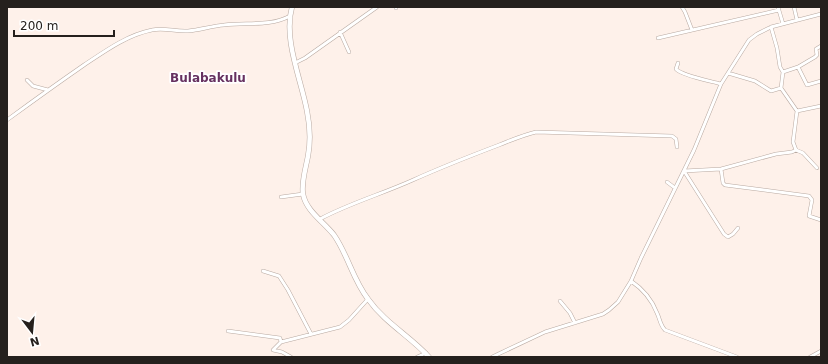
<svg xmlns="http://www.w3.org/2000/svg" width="828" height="364" font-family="'DejaVu Sans',sans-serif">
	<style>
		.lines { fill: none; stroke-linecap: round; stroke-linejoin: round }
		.street-casing { stroke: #b8a9a1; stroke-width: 4 }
		.secondary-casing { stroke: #b8a9a1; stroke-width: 5.5 }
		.street { stroke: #fff; stroke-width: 3 }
		.secondary { stroke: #fff; stroke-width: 4.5 }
		.labels { text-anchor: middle; stroke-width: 3.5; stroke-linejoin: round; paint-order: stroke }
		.quarter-label { font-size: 12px; font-weight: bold; fill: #663160; stroke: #fff }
	</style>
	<rect width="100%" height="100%" fill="#fef1ea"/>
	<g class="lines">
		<g class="street-casing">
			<path id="street" d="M 682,7 L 685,12 L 692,30
				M 778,7 L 783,24
				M 794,7 L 797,20
				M 396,8 L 396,7
				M 771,27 L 777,48 L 780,67 L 783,72
				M 340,32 L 349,52
				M 658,38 L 779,10
				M 295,63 L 305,58 L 377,7
				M 678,63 L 676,69 C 682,76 711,81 721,84
				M 798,67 L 815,57 L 817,55 L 816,49 L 821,46
				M 728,73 L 755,81 L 771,91 L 781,88 L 797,111 L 821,106
				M 27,80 L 33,86 L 48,90
				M 781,88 L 783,72 L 798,67 L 807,85 L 821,81
				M 797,111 L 793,142 L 796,150 L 803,153 L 817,168
				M 7,120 C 33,101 58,83 84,65 C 105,51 127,35 152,30 C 164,27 175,32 188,31 C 200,30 212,26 224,25 C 247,22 269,27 290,16
				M 721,169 L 723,183 L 725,185 L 809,196 L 812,200 L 809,216 L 821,220
				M 667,182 L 675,188
				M 281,197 L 303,194
				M 320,219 C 350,203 382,194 413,180 C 442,167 470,156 499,145 C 512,140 523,135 536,132 L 672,136 L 676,139 L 677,147
				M 738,228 L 733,234 L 728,237 L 724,234 L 684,171 L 721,169 L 776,154 L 792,152 L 796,150
				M 263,271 L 279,276 L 288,290 L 311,334
				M 631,281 C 643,289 652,300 657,313 C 660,319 660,325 665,330 L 737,357
				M 560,301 L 570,313 L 575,323
				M 228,331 L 280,338 L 281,342 L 273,350 L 282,352 L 291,357
				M 281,342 L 340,327 L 349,320 L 368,299
				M 417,357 L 426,353
				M 492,357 L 545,332 L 603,314 L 609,310 L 618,302 L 631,281 L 641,258 L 694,150 L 721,84 L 749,40 L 757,34 L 771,27 L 821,14
				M 810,357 L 821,351"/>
		</g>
		<g class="secondary-casing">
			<path id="secondary" d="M 292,7 C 283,39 301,79 307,111 C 310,126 311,140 308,156 C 306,167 301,183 303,194 C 306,211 324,222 334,235 C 348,255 353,280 368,299 C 385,323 410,336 429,357"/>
		</g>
		<use href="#street" class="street"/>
		<use href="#secondary" class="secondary"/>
	</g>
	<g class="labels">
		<g class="quarter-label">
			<text x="208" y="82">Bulabakulu</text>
		</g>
	</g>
	<rect width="828" height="364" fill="none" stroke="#25201d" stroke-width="16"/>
	<g transform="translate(32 332) rotate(164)" stroke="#ffffff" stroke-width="3" paint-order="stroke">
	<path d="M0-3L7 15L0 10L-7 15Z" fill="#25201d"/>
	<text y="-6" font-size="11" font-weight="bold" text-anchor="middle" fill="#25201d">N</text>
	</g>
	<path d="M14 30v6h100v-6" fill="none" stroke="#25201d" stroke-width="2"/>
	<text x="20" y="30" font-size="12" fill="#25201d" stroke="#ffffff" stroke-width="3" paint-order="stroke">200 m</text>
</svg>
